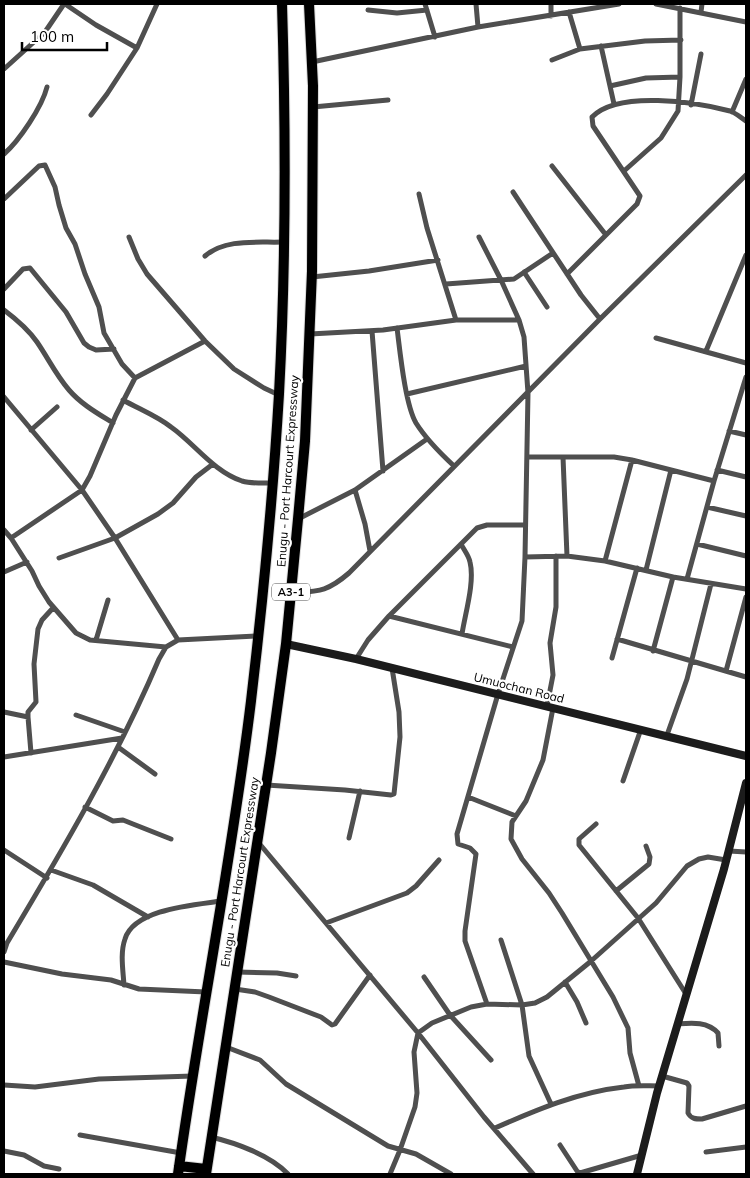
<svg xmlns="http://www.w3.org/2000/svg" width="750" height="1178" font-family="Mulish,sans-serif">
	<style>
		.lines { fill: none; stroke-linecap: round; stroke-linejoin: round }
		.highway-casing { stroke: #dbdbdb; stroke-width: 12 }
		.street { stroke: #4f4f4f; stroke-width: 5 }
		.secondary { stroke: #1c1c1c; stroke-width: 8 }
		.highway { stroke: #000; stroke-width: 10 }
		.labels { text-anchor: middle; stroke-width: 4.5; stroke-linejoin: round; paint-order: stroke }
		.shield { fill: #fff; stroke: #4c4c4c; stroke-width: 1 }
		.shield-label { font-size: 11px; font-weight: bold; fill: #000 }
		.street-label { font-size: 12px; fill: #000; stroke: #fff }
	</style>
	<rect width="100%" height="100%" fill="#fff"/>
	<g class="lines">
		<g class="highway-casing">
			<path id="highway" d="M 179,1166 L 206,1169
				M 178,1174 C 200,1016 232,859 251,701 C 263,599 273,496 279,394 C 286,264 286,134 282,4
				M 206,1174 L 271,753 L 286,644 L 298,519 L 305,441 L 312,271 L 313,86 L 309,4"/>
		</g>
		<path class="street" d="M 65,4 L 96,25 L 137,48
			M 425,4 L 435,37
			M 476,4 L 478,27
			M 551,4 L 551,16
			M 656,4 L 746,22
			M 368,10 L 397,13 L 427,10
			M 569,12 L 580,49
			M 701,12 L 702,4
			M 601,46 L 614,104
			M 552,60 L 580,49 L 645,41 L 681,40
			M 312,62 L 478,27 L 619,4
			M 4,69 L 45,32 L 64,4
			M 610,86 L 646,78 L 680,77
			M 691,105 L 701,54
			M 313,107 L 388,100
			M 732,112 L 746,79
			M 91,115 L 107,94 L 137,48 L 157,4
			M 4,154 C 19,141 42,107 47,87
			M 552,166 L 606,235
			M 624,171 L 661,138 L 678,111 L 680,77 L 680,8
			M 513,192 L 581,295 L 600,319
			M 419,194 L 427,228 L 456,320
			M 4,199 L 39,166 L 45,165 L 55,187 L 59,205 L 66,228 L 75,244 L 85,274 L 99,307 L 104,333 L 122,364 L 135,378
			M 129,237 L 138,259 L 147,274 L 205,341 L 234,369 L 264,388 L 279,395
			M 479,237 L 501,280 L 519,320 L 524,337 L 528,393 L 525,557 L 522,621 L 498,694 L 457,834 L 458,844 L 470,848 L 476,854 L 465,931 L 465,941 L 487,1004
			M 205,256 C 226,238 258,243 284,242
			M 524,272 L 547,307
			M 567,274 L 637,204 L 640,196 L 593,126 L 592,117 C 618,90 696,102 730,111 C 736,113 741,118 746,121
			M 312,277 L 369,271 L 438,260
			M 446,284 L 514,279 L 553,253
			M 4,289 L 23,269 L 30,268 L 66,312 L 84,343 L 89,347 L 96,350 L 114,349
			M 4,310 C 16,319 28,329 37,342 C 48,358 56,375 69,390 C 81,404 97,413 113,423
			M 397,328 C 400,351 405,404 416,423 C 426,439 440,453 454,466
			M 372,331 L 383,471
			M 310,334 L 383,330 L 456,320 L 519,320
			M 656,338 L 746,363
			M 706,351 L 746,255
			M 407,394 L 526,366
			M 4,397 L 82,490 L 115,538 L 178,640
			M 123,400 C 139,409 157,416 171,427 C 195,444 213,471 242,481 C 252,484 263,483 273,483
			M 31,430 L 57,407
			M 729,431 L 746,435
			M 527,457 L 614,457 L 632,460 L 714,481
			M 563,457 L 567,556
			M 717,470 L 746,477
			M 355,490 L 365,524 L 370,551
			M 707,507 L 746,516
			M 298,519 L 355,490 L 427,439
			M 4,530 L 11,538 L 32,571 L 39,586 L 49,602 L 76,633 L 90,640 L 166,647
			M 11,538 L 82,490 L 90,476 L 116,415 L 135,378 L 205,341
			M 461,544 C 464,550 469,556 470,562 C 475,582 465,614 462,634
			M 697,544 L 746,556
			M 525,557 L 567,556 L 605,561 L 673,577 L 746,589
			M 59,558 L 115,538 L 158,514 L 173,503 L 196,477 L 213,464
			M 605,561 L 632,460
			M 646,570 L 671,470
			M 4,572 L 27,562
			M 687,579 L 714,481 L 746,377
			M 291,593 C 319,591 327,592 349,573 L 600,319 L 746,175
			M 389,616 L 513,647
			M 617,639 L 746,677
			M 96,640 L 108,600
			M 653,651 L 673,577
			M 612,658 L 637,568
			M 356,659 L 368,640 L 389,616 L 477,528 L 487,525 L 525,525
			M 726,671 L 746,597
			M 547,706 L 553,675 L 550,643 L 556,607 L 556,556
			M 553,708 L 543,760 L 526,801 L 512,822 L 511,839 L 522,859 L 549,893 L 562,913 L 613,997 L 628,1028 L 630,1053 L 639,1086
			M 4,712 L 28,717
			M 76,715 L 125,732
			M 667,735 L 687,679 L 711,584
			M 118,747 L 155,774
			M 31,753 L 28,717 L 28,712 L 36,702 L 34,664 L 38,629 L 42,620 L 53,608
			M 4,757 L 122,738
			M 623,781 L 641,729
			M 266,785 L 345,790 L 391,795 L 394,794 L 400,737 L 399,712 L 392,668
			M 468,797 L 516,816
			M 85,807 L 113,821 L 123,820 L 133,824 L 171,839
			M 596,824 L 579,839 L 579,845 L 638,918 L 686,994
			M 349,838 L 360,791
			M 258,842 L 418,1033 L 484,1117 L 533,1174
			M 4,850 L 47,878
			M 729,851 L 746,852
			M 51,870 L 93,885 L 148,917
			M 616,891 L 649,864 L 650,857 L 646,846
			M 326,923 L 407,893 L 416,886 L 439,860
			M 501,940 L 522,1005 L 529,1056 L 551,1104
			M 4,952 L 7,943 C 62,851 117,758 159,659 L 166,647 L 178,640 L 257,636
			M 4,962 L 62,974 L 111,980 L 139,989 L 206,992
			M 237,972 L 277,973 L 296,976
			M 424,977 L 450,1015 L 491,1060
			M 565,982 L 577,1002 L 586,1023
			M 124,985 C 123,970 120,953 125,939 C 134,909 194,905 221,901
			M 235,989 L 255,992 L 269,997 L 321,1017 L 332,1025 L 335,1024 L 370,975
			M 677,1024 C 691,1023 707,1021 718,1033 L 719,1046
			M 226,1047 L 260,1060 L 286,1084 L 388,1146 L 416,1154 L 451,1174
			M 662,1076 L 687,1083 L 689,1086 L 688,1113 C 691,1119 696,1119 702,1119 L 746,1106
			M 4,1085 L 35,1087 L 99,1079 L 193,1076
			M 495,1128 C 536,1110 578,1092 624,1087 C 635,1085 647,1086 659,1086
			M 80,1135 L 181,1153
			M 211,1137 C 236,1143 270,1155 288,1174
			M 560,1145 L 577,1171 L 580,1173 L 642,1155
			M 4,1151 L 24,1155 L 44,1166 L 59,1169
			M 706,1152 L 746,1147
			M 390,1174 L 400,1150 L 415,1107 L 417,1093 L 414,1052 L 418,1033 L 432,1023 L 471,1007 L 487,1004 L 522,1005 L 535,1003 L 547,997 L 590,962 L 656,903 L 687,866 L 699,859 L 708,857 L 726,860"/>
		<path class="secondary" d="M 286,644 L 356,659 L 746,756
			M 637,1174 L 657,1093 L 724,869 L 746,783"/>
		<use href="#highway" class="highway"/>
	</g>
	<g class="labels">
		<rect class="shield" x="272" y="583.5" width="38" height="17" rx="4"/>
		<g class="shield-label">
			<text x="291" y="596">A3-1</text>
		</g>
		<g class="street-label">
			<text transform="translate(288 471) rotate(-86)" y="4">Enugu - Port Harcourt Expressway</text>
			<text transform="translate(519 688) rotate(14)" y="4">Umuochan Road</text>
			<text transform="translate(240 872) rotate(-81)" y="4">Enugu - Port Harcourt Expressway</text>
		</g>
	</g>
	<rect width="750" height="1178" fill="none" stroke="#000000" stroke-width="10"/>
	<path d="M22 42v8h85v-8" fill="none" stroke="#000000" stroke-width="2.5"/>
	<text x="30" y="42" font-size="15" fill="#000000" stroke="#ffffff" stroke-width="4" paint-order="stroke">100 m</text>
</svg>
